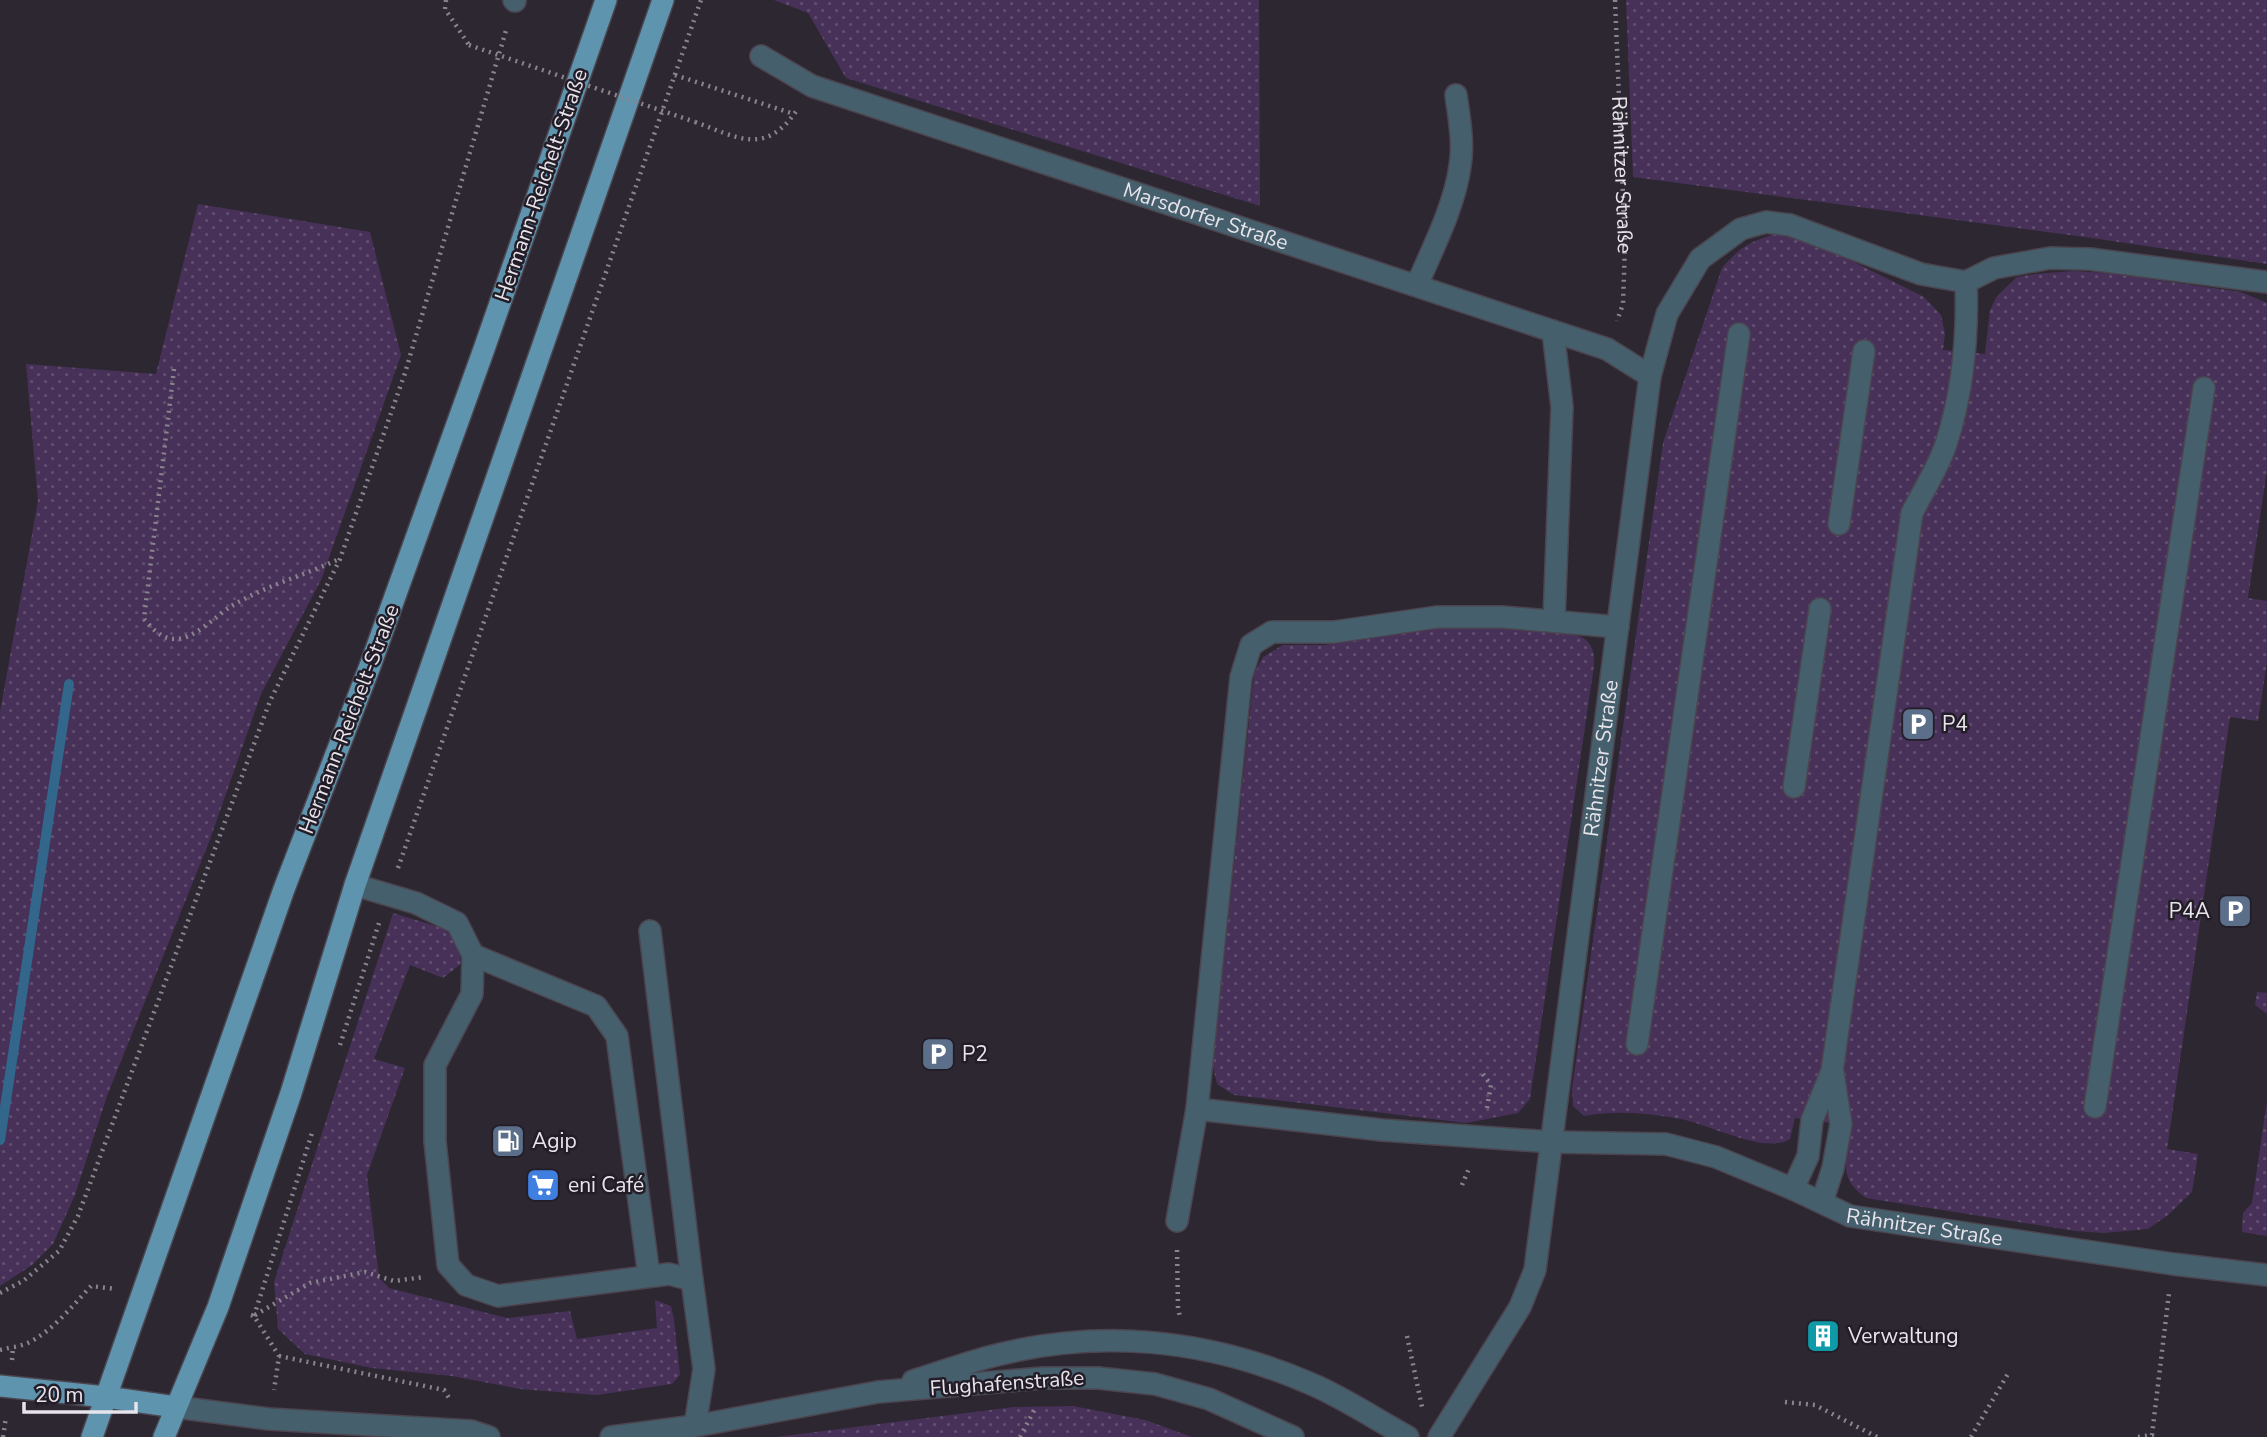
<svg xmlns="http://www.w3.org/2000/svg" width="2267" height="1437" font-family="'Nunito Sans',sans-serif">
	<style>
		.grass { fill: url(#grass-dots) }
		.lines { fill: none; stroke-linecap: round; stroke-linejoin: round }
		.stream { stroke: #33668b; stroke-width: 10 }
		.minor-casing { stroke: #4b4550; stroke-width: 24 }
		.major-casing { stroke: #4b4550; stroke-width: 24 }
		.path { stroke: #89848d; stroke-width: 4.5; stroke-dasharray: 2 5; stroke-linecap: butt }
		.minor { stroke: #465f6c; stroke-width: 21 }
		.major { stroke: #5e94ae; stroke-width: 21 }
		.path-bridge { stroke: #89848d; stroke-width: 4.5; stroke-dasharray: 2 5; stroke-linecap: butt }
		.labels { text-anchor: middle; stroke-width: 5; stroke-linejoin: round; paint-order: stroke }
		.street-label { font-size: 21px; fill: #e8e4ec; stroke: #231d28 }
		.poi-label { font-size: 21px; fill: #e8e4ec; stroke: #231d28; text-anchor: start }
	</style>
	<defs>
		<pattern id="grass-dots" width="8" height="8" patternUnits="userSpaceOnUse" patternTransform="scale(1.75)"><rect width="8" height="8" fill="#473158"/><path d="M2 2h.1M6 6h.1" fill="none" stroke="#624f70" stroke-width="1.8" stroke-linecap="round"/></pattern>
	</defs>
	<rect width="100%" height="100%" fill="#2d2732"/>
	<path class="grass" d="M 774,0 L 1259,0 L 1260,206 L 846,78 L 808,13 Z
		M 1626,0 L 2267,0 L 2267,264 L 2092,238 L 1633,177 Z
		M 198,204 L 370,232 L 401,355 L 321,580 L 261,694 L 209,842 L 107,1096 L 75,1195 L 53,1244 L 32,1265 L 0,1286 L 0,712 L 38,501 L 26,364 L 156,374 Z
		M 1779,233 L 1818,244 L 1924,297 L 1941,315 L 1945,334 L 1943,350 L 1985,354 L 1990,310 L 1997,296 L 2017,277 L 2035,274 L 2074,271 L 2107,273 L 2241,292 L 2267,303 L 2267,470 L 2248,598 L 2267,601 L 2267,662 L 2258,721 L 2230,717 L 2167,1149 L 2198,1154 L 2192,1192 L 2168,1215 L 2148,1229 L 2104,1233 L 2076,1231 L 1866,1198 C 1835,1176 1848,1157 1852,1126 L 1795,1118 L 1790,1139 C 1765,1155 1709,1124 1681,1119 C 1648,1113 1616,1110 1584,1116 L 1573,1106 L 1572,1089 L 1663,443 L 1722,268 C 1741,246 1751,241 1779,233 Z
		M 1447,627 C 1475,627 1569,624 1587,641 C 1594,648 1594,656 1594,666 L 1530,1099 L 1518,1113 L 1466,1123 L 1234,1095 L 1217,1084 L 1213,1066 L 1254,674 L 1263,657 L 1283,645 L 1324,645 Z
		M 393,913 L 442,928 L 458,941 L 461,964 L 443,978 L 410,965 L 374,1059 L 405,1068 L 367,1175 L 379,1278 L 389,1288 L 507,1318 L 570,1311 L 577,1339 L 657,1328 L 655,1300 L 671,1306 L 674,1320 L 680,1375 L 672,1384 L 597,1395 L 520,1389 L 452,1376 L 372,1368 L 305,1354 L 278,1329 L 274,1282 Z
		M 2257,992 L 2267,993 L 2267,1014 L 2255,1005 Z
		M 2267,1101 L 2267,1236 L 2242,1232 L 2243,1213 L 2252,1203 Z
		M 1073,1406 L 1145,1420 L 1192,1437 L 776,1437 L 1014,1407 Z"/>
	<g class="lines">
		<path class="stream" d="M 0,1140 L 69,684"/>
		<g class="minor-casing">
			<g id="minor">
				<path d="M 514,0 L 515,1"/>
				<path id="s2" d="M 761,56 L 812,86 L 1607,349 L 1650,376"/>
				<path d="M 1417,285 C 1432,250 1455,205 1460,166 C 1464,143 1459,117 1456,95"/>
				<path d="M 1553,331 L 1562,407 L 1554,621"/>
				<path d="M 1839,524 L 1864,351"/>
				<path d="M 1794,787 L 1820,609"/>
				<path d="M 355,885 L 416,903 L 457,923 L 473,955 L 472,994 L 435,1065 L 435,1141 L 448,1265 L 466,1285 L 498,1296 L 669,1274 L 692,1280 L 704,1369 L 695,1426"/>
				<path d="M 650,931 L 692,1280"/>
				<path d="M 473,955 L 596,1006 L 617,1036 L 649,1276"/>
				<path d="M 1637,1044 L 1739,334"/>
				<path d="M 2095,1107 L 2204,388"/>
				<path id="s3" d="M 1197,1109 L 1382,1130 L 1552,1142 L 1666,1144 L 1716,1157 L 1793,1189 L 1850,1216 L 2173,1264 L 2267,1275"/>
				<path d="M 1793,1189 L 1808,1156 L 1812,1120 L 1832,1071 L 1912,513 C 1923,491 1938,468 1946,444 C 1963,392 1968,337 1966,282"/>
				<path d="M 1822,1202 L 1833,1168 L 1841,1124 L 1833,1073"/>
				<path d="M 1177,1221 L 1197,1109 L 1241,677 L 1251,645 L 1272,632 L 1334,632 L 1437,617 L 1502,617 L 1618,627"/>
				<path d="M 913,1381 C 937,1373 961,1365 985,1358 C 1095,1328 1205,1338 1309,1383 C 1343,1397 1375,1419 1408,1437"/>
				<path d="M 176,1407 L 269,1419 L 471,1431 L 489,1437"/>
				<path d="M 611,1437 L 695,1426 L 878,1392 L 1043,1378 L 1098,1378 L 1155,1384 L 1209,1399 L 1293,1437"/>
				<path id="s4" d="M 1439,1437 L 1520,1307 L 1535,1270 L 1650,376 L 1667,314 L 1700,259 L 1741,229 L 1766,222 L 1790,225 L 1921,274 L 1966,282 L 1994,268 L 2050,258 L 2090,259 L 2267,282"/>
			</g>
		</g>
		<g class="major-casing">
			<path id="major" d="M 0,1386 L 106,1397 L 176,1407
				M 92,1437 L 284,889 L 370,666 L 484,349 L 606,0
				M 164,1437 L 218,1307 L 291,1093 L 355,885 L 663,0"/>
		</g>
		<g class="path">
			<path d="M 446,0 L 445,9 L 469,45"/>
			<path id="s1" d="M 1615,0 L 1625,245 L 1623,304 L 1617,321"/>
			<path d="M 675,75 L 794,114"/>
			<path d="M 695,122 C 737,137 765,157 797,110"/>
			<path d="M 174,369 L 144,619 C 152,628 161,639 175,639 C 193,640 216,616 230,607 C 264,586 303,576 339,559"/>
			<path d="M 398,868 L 701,0"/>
			<path d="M 340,1045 L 379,923"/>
			<path d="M 1483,1074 L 1491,1085 L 1487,1108"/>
			<path d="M 1462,1185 L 1470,1166"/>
			<path d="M 1177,1250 L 1178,1308 L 1180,1317"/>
			<path d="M 0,1293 L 23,1281 L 59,1251 L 78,1216 L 270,701 L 340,559 L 405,373 L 507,27"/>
			<path d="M 251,1315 L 254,1316 L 279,1356 L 274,1390"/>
			<path d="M 255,1315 L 310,1283 L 365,1272 L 394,1281 L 424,1277"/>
			<path d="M 254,1316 L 312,1133"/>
			<path d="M 1407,1336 L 1422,1407"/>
			<path d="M 0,1350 L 13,1347"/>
			<path d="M 279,1356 L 444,1390 L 451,1401"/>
			<path d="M 12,1360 L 13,1347 C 43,1344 72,1306 91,1286 L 115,1289"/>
			<path d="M 1785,1402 L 1815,1405 L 1877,1437"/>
			<path d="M 3,1437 L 6,1417"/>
			<path d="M 1020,1437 L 1036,1407"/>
			<path d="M 1971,1437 L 2009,1372"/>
			<path d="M 2138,1437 L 2152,1435 L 2169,1293"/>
		</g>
		<use href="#minor" class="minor"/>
		<use href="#major" class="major"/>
		<path class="path-bridge" d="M 469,45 L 695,122"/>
	</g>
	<defs>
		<g id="parking-square" transform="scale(1.75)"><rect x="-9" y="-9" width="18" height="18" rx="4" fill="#5c6f8a" stroke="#231d28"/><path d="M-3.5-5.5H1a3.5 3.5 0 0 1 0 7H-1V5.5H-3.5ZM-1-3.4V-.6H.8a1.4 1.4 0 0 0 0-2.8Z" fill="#fff"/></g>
		<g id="fuel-square" transform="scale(1.75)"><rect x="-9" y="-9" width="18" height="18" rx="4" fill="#5c6f8a" stroke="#231d28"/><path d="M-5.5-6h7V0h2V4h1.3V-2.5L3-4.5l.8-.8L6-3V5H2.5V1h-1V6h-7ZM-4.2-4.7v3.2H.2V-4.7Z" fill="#fff"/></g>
		<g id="supermarket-square" transform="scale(1.75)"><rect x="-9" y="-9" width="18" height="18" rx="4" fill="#3f7fe0" stroke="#231d28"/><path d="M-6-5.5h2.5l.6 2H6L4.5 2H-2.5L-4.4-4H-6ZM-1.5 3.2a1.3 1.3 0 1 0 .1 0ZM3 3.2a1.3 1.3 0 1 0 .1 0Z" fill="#fff"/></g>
		<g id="building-square" transform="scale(1.75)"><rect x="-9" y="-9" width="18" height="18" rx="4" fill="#0f9aa8" stroke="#231d28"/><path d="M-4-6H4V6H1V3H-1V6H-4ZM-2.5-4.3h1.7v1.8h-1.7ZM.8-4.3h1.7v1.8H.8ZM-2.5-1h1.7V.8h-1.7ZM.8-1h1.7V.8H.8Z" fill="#fff"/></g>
	</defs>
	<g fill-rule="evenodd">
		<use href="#parking-square" x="1918" y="724"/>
		<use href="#parking-square" x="2235" y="911"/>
		<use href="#parking-square" x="938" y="1054"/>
		<use href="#fuel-square" x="508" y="1141"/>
		<use href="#supermarket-square" x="543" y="1185"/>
		<use href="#building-square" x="1823" y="1336"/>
	</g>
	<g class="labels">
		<g class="street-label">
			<text dy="7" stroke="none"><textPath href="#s1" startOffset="175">Rähnitzer Straße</textPath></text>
			<text transform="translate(541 185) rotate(-71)" y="7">Hermann-Reichelt-Straße</text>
			<text dy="7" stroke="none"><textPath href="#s2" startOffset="474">Marsdorfer Straße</textPath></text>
			<text transform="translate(349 719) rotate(-69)" y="7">Hermann-Reichelt-Straße</text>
			<text dy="7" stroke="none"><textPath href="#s4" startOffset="709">Rähnitzer Straße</textPath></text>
			<text dy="7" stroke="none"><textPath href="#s3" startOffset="744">Rähnitzer Straße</textPath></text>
			<text transform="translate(1007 1383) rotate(-4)" y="7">Flughafenstraße</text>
		</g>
		<g class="poi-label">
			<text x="1942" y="731">P4</text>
			<text x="2210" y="918" text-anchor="end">P4A</text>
			<text x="962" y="1061">P2</text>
			<text x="532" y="1148">Agip</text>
			<text x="568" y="1192">eni Café</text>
			<text x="1848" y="1343">Verwaltung</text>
		</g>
	</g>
	<path d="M24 1402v10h112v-10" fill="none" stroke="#e8e4ec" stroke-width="3.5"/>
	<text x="35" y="1402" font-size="21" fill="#e8e4ec" stroke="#231d28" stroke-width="5" paint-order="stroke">20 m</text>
</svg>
